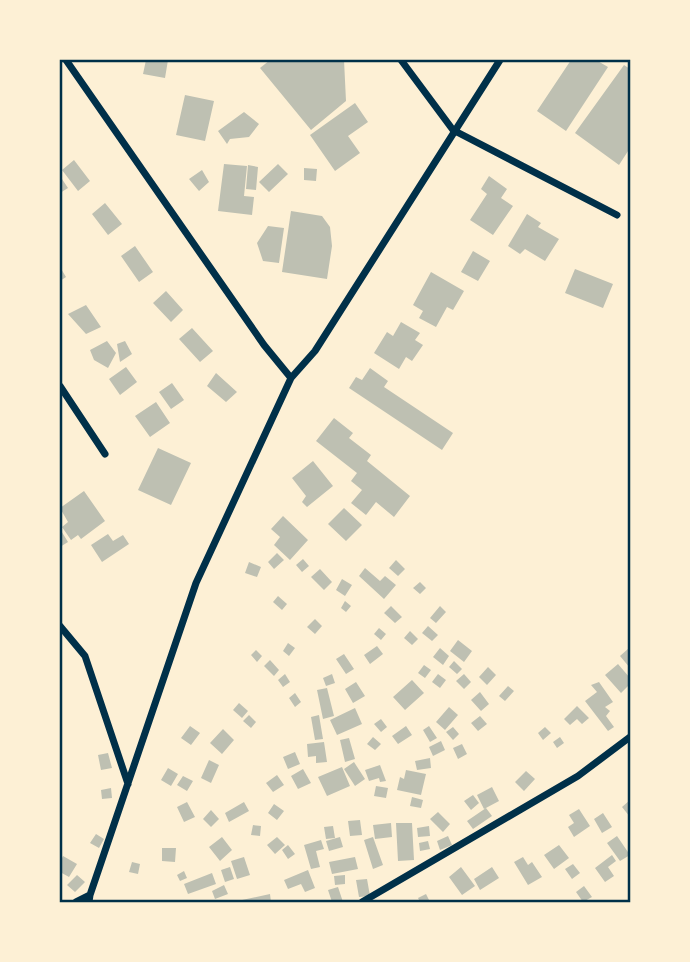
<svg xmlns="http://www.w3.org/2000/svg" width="690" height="962" font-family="'Open Sans',sans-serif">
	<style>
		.building { fill: #bec0b2 }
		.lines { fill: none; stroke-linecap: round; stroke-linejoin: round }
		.minor { stroke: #003049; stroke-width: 7 }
		.neatline { fill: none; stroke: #003049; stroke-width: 2.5 }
	</style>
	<rect width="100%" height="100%" fill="#fdf0d5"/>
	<path class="building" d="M 146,60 L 168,60 L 165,78 L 143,74 Z
		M 270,60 L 344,60 L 346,101 L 311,130 L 260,68 Z
		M 571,60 L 596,60 L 608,67 L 566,131 L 537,111 Z
		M 624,65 L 630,69 L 630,148 L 619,165 L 575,133 Z
		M 185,95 L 214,101 L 205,141 L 176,135 Z
		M 355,103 L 368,122 L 348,136 L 360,153 L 335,171 L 310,135 Z
		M 244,112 L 259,124 L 249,137 L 230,139 L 227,144 L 218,131 Z
		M 74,160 L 90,181 L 78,191 L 62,170 Z
		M 224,164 L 247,166 L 244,196 L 254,197 L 252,215 L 218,211 Z
		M 278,164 L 288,174 L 269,192 L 259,182 Z
		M 248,165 L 258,167 L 256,190 L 246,189 Z
		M 304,168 L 317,169 L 316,181 L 304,180 Z
		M 202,170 L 209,182 L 199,191 L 189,179 Z
		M 489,176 L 507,189 L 501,198 L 513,206 L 493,235 L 470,220 L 487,194 L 481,189 Z
		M 62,179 L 68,188 L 60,193 L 60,181 Z
		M 105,203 L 122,224 L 108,235 L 92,214 Z
		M 291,211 L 322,216 L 330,227 L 332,246 L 327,279 L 282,272 Z
		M 527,214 L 541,223 L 538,227 L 559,239 L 545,261 L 525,249 L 520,254 L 508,246 Z
		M 268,226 L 284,228 L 279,263 L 263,261 L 257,243 Z
		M 135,246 L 153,272 L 139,282 L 121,256 Z
		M 473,251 L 490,261 L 478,281 L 461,272 Z
		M 60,267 L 66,277 L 60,281 Z
		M 575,269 L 613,284 L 603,308 L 565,293 Z
		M 431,272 L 464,291 L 453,310 L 447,307 L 436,327 L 419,318 L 423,311 L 413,305 Z
		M 166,291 L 183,310 L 171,322 L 153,303 Z
		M 86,305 L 101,327 L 86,334 L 68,314 Z
		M 401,322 L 420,333 L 415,340 L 423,345 L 412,361 L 406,357 L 399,369 L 374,353 L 387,332 L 393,336 Z
		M 192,328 L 213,351 L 200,362 L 179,339 Z
		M 107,341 L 116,353 L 108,368 L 94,360 L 90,350 Z
		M 125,341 L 132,354 L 120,362 L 117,344 Z
		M 126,367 L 137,382 L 120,395 L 109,379 Z
		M 370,368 L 388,381 L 384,387 L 453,433 L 442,450 L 349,388 L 356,377 L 362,380 Z
		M 216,373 L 237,392 L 226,402 L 207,386 Z
		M 172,383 L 184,400 L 171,409 L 159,392 Z
		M 156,402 L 170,423 L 150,437 L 135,416 Z
		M 334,418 L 353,433 L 349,438 L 371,455 L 367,461 L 410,496 L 394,517 L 376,502 L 366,515 L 351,503 L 362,490 L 351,481 L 357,473 L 316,441 Z
		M 158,448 L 191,463 L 171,505 L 138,490 Z
		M 313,461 L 333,486 L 307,507 L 302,502 L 306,496 L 292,478 Z
		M 84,491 L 105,521 L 81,539 L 78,535 L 71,540 L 62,527 L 68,522 L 60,508 Z
		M 344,508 L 362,525 L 346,541 L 328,524 Z
		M 283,516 L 308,540 L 290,560 L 274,545 L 280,537 L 271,529 Z
		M 60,529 L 68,542 L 60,547 Z
		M 108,534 L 113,541 L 123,535 L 129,544 L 102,562 L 91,545 Z
		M 277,553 L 284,560 L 274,569 L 268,562 Z
		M 303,559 L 309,566 L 302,572 L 296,565 Z
		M 396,560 L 405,569 L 398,576 L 389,568 Z
		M 249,562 L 261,567 L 257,577 L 245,573 Z
		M 365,568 L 380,581 L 385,576 L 396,585 L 384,599 L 359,576 Z
		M 320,569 L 332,582 L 324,590 L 311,577 Z
		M 342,579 L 352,585 L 345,596 L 336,590 Z
		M 420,582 L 426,588 L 420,594 L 413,588 Z
		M 278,596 L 287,604 L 282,610 L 273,602 Z
		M 345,601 L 351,606 L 346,612 L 341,608 Z
		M 391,606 L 402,617 L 395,623 L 384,613 Z
		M 440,606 L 446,612 L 436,623 L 430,618 Z
		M 315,619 L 322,626 L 315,634 L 307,627 Z
		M 428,626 L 438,635 L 432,641 L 422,633 Z
		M 379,628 L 386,634 L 381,640 L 374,634 Z
		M 410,631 L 418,639 L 412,645 L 404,638 Z
		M 458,640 L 472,651 L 464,662 L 450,651 Z
		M 288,643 L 295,648 L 289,656 L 283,651 Z
		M 377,646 L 383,654 L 370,664 L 364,655 Z
		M 440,648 L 449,656 L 443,665 L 433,657 Z
		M 629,648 L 630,649 L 630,668 L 620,656 Z
		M 256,650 L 262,656 L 257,662 L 251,655 Z
		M 344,654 L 354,669 L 346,674 L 336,659 Z
		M 270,660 L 279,670 L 274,676 L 264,666 Z
		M 454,661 L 462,669 L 457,674 L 449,667 Z
		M 618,664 L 630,678 L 630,684 L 621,693 L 605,675 Z
		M 424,665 L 431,670 L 425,678 L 418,673 Z
		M 488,667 L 496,675 L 487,685 L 479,677 Z
		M 285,674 L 290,682 L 283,687 L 278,680 Z
		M 332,674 L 335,683 L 326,686 L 323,678 Z
		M 438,674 L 446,680 L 440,688 L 432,682 Z
		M 464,674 L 471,682 L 464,689 L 456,681 Z
		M 412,680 L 424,693 L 405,710 L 393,697 Z
		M 356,682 L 365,696 L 353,703 L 345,689 Z
		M 599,682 L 613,702 L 605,707 L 610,711 L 606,716 L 614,727 L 608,731 L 585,701 L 597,692 L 591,685 Z
		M 508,686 L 514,691 L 505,701 L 499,696 Z
		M 327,688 L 334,716 L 323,719 L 317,690 Z
		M 480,692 L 489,704 L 481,711 L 471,700 Z
		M 295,693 L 301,702 L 295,707 L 289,698 Z
		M 239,703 L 248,711 L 242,718 L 233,710 Z
		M 577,706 L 589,718 L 582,724 L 577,719 L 570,725 L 564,719 Z
		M 449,707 L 458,715 L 445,730 L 436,722 Z
		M 355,708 L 362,724 L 337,735 L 330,720 Z
		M 249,715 L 256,722 L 251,728 L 243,721 Z
		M 319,715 L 323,739 L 315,740 L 311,717 Z
		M 480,716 L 487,724 L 478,731 L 471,723 Z
		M 381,719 L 387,727 L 381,732 L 374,724 Z
		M 190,726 L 200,733 L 191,745 L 181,738 Z
		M 406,726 L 412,735 L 398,744 L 392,736 Z
		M 429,726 L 437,738 L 430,742 L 423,730 Z
		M 453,727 L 459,734 L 453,740 L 446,732 Z
		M 545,727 L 551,733 L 543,740 L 538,733 Z
		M 223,729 L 234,740 L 222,754 L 210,743 Z
		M 373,737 L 381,744 L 375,750 L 367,744 Z
		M 560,737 L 564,743 L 557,748 L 553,742 Z
		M 349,738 L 355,759 L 345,762 L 340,740 Z
		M 441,741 L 445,750 L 433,756 L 429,747 Z
		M 324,742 L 327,762 L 316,763 L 316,756 L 308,757 L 307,744 Z
		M 462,744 L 467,754 L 458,759 L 453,748 Z
		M 295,752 L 300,764 L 288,769 L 283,757 Z
		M 108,753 L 112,768 L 101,770 L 98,755 Z
		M 430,758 L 431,768 L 417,770 L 415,761 Z
		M 209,760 L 219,765 L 211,783 L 201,778 Z
		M 354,762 L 365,779 L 355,786 L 344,769 Z
		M 380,765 L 386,781 L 380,782 L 379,778 L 369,781 L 365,770 Z
		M 342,767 L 350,786 L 327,796 L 318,777 Z
		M 168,768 L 178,774 L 171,786 L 161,780 Z
		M 303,769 L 311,783 L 298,789 L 291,776 Z
		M 406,770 L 426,774 L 421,795 L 397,790 L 400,777 L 404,779 Z
		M 526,771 L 535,779 L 524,791 L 515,782 Z
		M 277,775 L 284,785 L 273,792 L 266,783 Z
		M 183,776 L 193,781 L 187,791 L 177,785 Z
		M 376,786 L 388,788 L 386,798 L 374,796 Z
		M 492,787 L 499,801 L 484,809 L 477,795 Z
		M 111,788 L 112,798 L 102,799 L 101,790 Z
		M 473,795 L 479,803 L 471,810 L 464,801 Z
		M 412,797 L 423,800 L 421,808 L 410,806 Z
		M 630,800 L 630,817 L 622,807 Z
		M 187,802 L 195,817 L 184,822 L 177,807 Z
		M 244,802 L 249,811 L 229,822 L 225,813 Z
		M 274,804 L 284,811 L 277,820 L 268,813 Z
		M 486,808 L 492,816 L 473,829 L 467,821 Z
		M 579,809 L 590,826 L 574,837 L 568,827 L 574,823 L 569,815 Z
		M 211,810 L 219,819 L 211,827 L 203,819 Z
		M 438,812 L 450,824 L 443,832 L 430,819 Z
		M 603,813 L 612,827 L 602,833 L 594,819 Z
		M 360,820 L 362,835 L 350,836 L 348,821 Z
		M 391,823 L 392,837 L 375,839 L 373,825 Z
		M 396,823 L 412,823 L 414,860 L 398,861 Z
		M 253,825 L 261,826 L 260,836 L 251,835 Z
		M 333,826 L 335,838 L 326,839 L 324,827 Z
		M 429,826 L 430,836 L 418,837 L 417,828 Z
		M 96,834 L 104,839 L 99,848 L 90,843 Z
		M 448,836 L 452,845 L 440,850 L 437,841 Z
		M 617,836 L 630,855 L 620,861 L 607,843 Z
		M 222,837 L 232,850 L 220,861 L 209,847 Z
		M 277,837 L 285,845 L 275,854 L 267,845 Z
		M 340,837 L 343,847 L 329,851 L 326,841 Z
		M 373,837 L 383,865 L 373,869 L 364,840 Z
		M 321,840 L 324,849 L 316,851 L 320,867 L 311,869 L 304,845 Z
		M 428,841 L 430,849 L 420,851 L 419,843 Z
		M 288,845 L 295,854 L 288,859 L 282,850 Z
		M 559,845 L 569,858 L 554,869 L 544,855 Z
		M 162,848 L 176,848 L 175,862 L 162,861 Z
		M 612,855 L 616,861 L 608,867 L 614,876 L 605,882 L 595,868 Z
		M 63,856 L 77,864 L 69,877 L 60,872 L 60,862 Z
		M 244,857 L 250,875 L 237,879 L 231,861 Z
		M 355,857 L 358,869 L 332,874 L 329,862 Z
		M 523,857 L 528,865 L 532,862 L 542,877 L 528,885 L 514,862 Z
		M 132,862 L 140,864 L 138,874 L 129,872 Z
		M 573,864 L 580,873 L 572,879 L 565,869 Z
		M 230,867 L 234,879 L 225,882 L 221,870 Z
		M 461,867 L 475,886 L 462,895 L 449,877 Z
		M 492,867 L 499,878 L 480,890 L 474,879 Z
		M 308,870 L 315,888 L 305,892 L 301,884 L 288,889 L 284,880 Z
		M 184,871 L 187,878 L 180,881 L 177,875 Z
		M 212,873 L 216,884 L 188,894 L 184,884 Z
		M 77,875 L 85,882 L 75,892 L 67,885 Z
		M 345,875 L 345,884 L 335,885 L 334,876 Z
		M 367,879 L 370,896 L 359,897 L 356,880 Z
		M 224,885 L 228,894 L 215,899 L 212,891 Z
		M 584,886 L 592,897 L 583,902 L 576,892 Z
		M 338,887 L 343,902 L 332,902 L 328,890 Z
		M 270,894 L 271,902 L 242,902 L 242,900 Z
		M 426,894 L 430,902 L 420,902 L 418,898 Z"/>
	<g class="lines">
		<path class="minor" d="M 66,60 L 264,345 L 291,378
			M 401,60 L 453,130 L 617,215
			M 60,386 L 105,454
			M 60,626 L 85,656 L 128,784
			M 76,902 L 90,895
			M 89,902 L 90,895 L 196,583 L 291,378 L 315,351 L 500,60
			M 362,902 L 578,776 L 630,737"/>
	</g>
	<rect width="690" height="962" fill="none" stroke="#fdf0d5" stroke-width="122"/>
	<rect x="61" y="61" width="568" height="840" class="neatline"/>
</svg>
